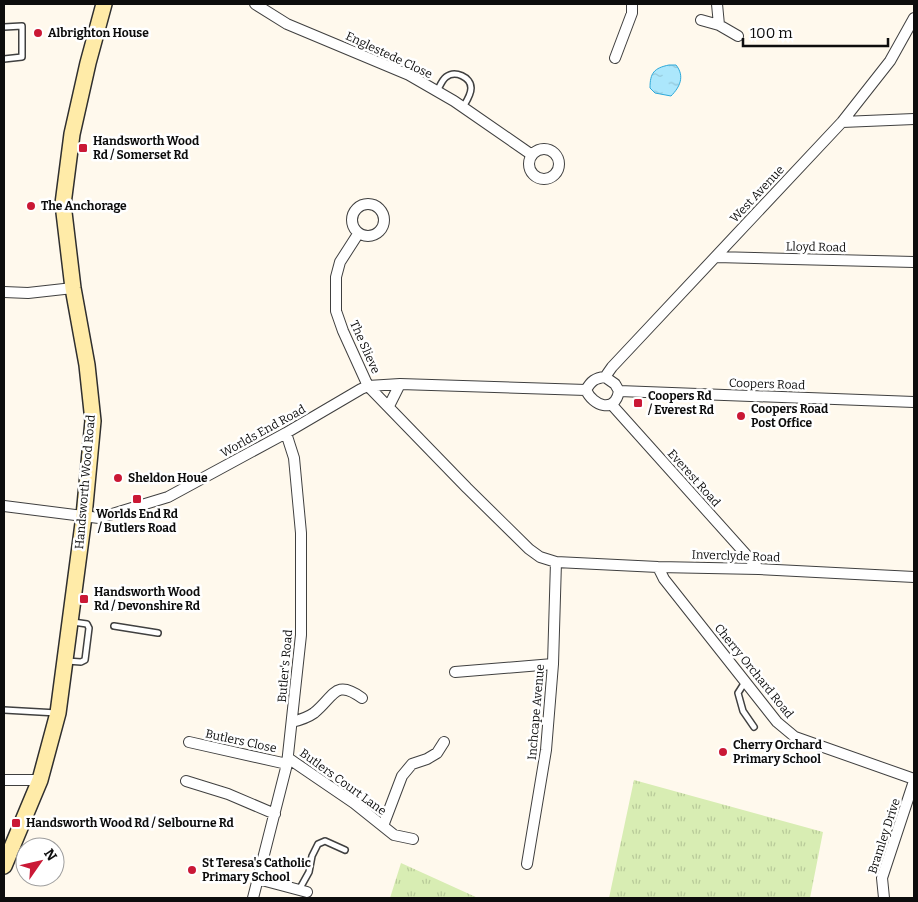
<svg xmlns="http://www.w3.org/2000/svg" width="918" height="902" font-family="Bitter,serif">
	<style>
		.park { fill: url(#park-tufts) }
		.water { fill: url(#water-ripples); stroke: #2da9da }
		.lines { fill: none; stroke-linecap: round; stroke-linejoin: round }
		.lane-casing { stroke: #404040; stroke-width: 8 }
		.street-casing { stroke: #404040; stroke-width: 12 }
		.secondary-casing { stroke: #2f2f2f; stroke-width: 18 }
		.lane { stroke: #fff; stroke-width: 5 }
		.street { stroke: #fff; stroke-width: 10 }
		.secondary { stroke: #ffeba8; stroke-width: 15 }
		.poi-dot { fill: #ca1835; stroke: #fff; stroke-width: 2 }
		.labels { text-anchor: middle; stroke-width: 5; stroke-linejoin: round; paint-order: stroke }
		.poi-label { font-size: 12px; font-weight: bold; fill: #0d0d0d; stroke: #fff; text-anchor: start }
		.street-label { font-size: 12px; fill: #0d0d0d; stroke: #fff }
	</style>
	<defs>
		<pattern id="park-tufts" width="24" height="20" patternUnits="userSpaceOnUse" patternTransform="scale(1.25)"><rect width="24" height="20" fill="#d8edb3"/><path d="M3 7l-1-3M5 7V3M7 7l1-3M15 17l-1-3M17 17v-4M19 17l1-3" fill="none" stroke="#b8ca99"/></pattern>
		<pattern id="water-ripples" width="26" height="14" patternUnits="userSpaceOnUse" patternTransform="scale(1.25)"><rect width="26" height="14" fill="#ace7fc"/><path d="M2 4q2-2 4 0t4 0M15 11q2-2 4 0t4 0" fill="none" stroke="#93c5d7"/></pattern>
	</defs>
	<rect width="100%" height="100%" fill="#fff9ed"/>
	<path class="park" d="M 634,780 L 823,832 L 810,898 L 609,898 Z
		M 401,863 L 478,898 L 390,898 Z"/>
	<path class="water" d="M 669,65 L 676,65 C 685,76 680,87 671,96 L 655,93 L 650,88 C 650,73 654,68 669,65 Z"/>
	<g class="lines">
		<g class="lane-casing">
			<path id="lane" d="M 4,27 L 22,26 L 22,57 L 4,59
				M 437,91 C 440,86 442,80 446,77 C 455,70 471,77 471,88 C 471,95 466,102 463,107
				M 114,626 L 158,633
				M 67,661 L 81,662 L 85,660 L 89,628 L 87,624 L 73,622
				M 745,682 L 738,693 L 743,711 L 754,727
				M 4,710 L 57,713
				M 299,890 L 309,872 L 312,856 L 318,844 L 325,841 L 345,850"/>
		</g>
		<g class="street-casing">
			<path id="street" d="M 255,4 L 287,24 L 409,75 L 454,101 L 532,155
				M 717,4 L 719,25
				M 701,20 L 719,25 L 738,36
				M 615,58 L 632,13 L 632,4
				M 842,122 L 914,119
				M529 164a15 15 0 1 1 30 0a15 15 0 1 1-30 0Z
				M352 220a16 16 0 1 1 32 0a16 16 0 1 1-32 0Z
				M 358,234 L 340,262 L 336,277 L 336,311 L 343,331 L 368,386 L 467,488 L 529,549 L 540,557 L 556,562 L 658,567 L 759,569 L 914,577
				M 716,257 L 914,262
				M 4,292 L 28,293 L 73,288
				M 605,377 L 612,367 L 842,122 L 890,61 L 914,18
				M 605,377 L 615,384 L 619,391 C 615,414 593,406 586,390 C 591,381 595,378 605,377 Z
				M 619,391 L 914,402
				M 612,405 L 759,569
				M 389,406 L 400,384
				M 4,506 L 99,518 L 168,497 L 286,433 L 361,389 L 368,386 L 400,384 L 586,390
				M 658,567 L 664,579 L 777,722 L 795,737 L 914,779
				M 455,672 L 553,664
				M 292,722 C 300,720 307,718 314,713 C 334,697 335,678 362,698
				M 189,742 L 287,764
				M 288,758 L 354,803 L 394,835 L 413,839
				M 4,780 L 40,780
				M 186,781 L 228,794 L 275,814
				M 383,826 L 402,776 L 412,764 L 427,759 L 437,753 L 444,742
				M 527,864 L 546,750 L 553,664 L 556,562
				M 258,879 L 307,892
				M 253,898 L 287,764 L 301,635 L 301,533 L 294,458 L 286,433
				M 884,898 L 882,878 L 914,781"/>
		</g>
		<g class="secondary-casing">
			<path id="secondary" d="M 4,866 L 40,780 L 58,713 L 84,516 L 93,421 L 87,365 L 73,288 L 63,204 L 72,134 L 88,63 L 104,4"/>
		</g>
		<use href="#lane" class="lane"/>
		<use href="#street" class="street"/>
		<use href="#secondary" class="secondary"/>
	</g>
	<g class="poi-dot">
		<circle cx="38" cy="33" r="5"/>
		<rect x="78" y="143" width="10" height="10" rx="2.5"/>
		<circle cx="31" cy="206" r="5"/>
		<rect x="633" y="398" width="10" height="10" rx="2.5"/>
		<circle cx="741" cy="416" r="5"/>
		<circle cx="118" cy="478" r="5"/>
		<rect x="132" y="494" width="10" height="10" rx="2.5"/>
		<rect x="79" y="594" width="10" height="10" rx="2.5"/>
		<circle cx="723" cy="752" r="5"/>
		<rect x="11" y="818" width="10" height="10" rx="2.5"/>
		<circle cx="192" cy="870" r="5"/>
	</g>
	<g class="labels">
		<g class="poi-label">
			<text x="48" y="37">Albrighton House</text>
			<text x="93" y="145">Handsworth Wood<tspan x="93" dy="14">Rd / Somerset Rd</tspan></text>
			<text x="41" y="210">The Anchorage</text>
			<text x="648" y="400">Coopers Rd<tspan x="648" dy="14">/ Everest Rd</tspan></text>
			<text x="751" y="413">Coopers Road<tspan x="751" dy="14">Post Office</tspan></text>
			<text x="128" y="482">Sheldon Houe</text>
			<text x="137" y="518" text-anchor="middle">Worlds End Rd<tspan x="137" dy="14">/ Butlers Road</tspan></text>
			<text x="94" y="596">Handsworth Wood<tspan x="94" dy="14">Rd / Devonshire Rd</tspan></text>
			<text x="733" y="749">Cherry Orchard<tspan x="733" dy="14">Primary School</tspan></text>
			<text x="26" y="827">Handsworth Wood Rd / Selbourne Rd</text>
			<text x="202" y="867">St Teresa's Catholic<tspan x="202" dy="14">Primary School</tspan></text>
		</g>
		<g class="street-label">
			<text transform="translate(389 55) rotate(25)" y="4">Englestede Close</text>
			<text transform="translate(757 194) rotate(-47)" y="4">West Avenue</text>
			<text transform="translate(816 247) rotate(1)" y="4">Lloyd Road</text>
			<text transform="translate(365 347) rotate(66)" y="4">The Slieve</text>
			<text transform="translate(767 384) rotate(2)" y="4">Coopers Road</text>
			<text transform="translate(263 431) rotate(-29)" y="4">Worlds End Road</text>
			<text transform="translate(694 478) rotate(48)" y="4">Everest Road</text>
			<text transform="translate(85 482) rotate(-85)" y="4">Handsworth Wood Road</text>
			<text transform="translate(736 556) rotate(2)" y="4">Inverclyde Road</text>
			<text transform="translate(285 666) rotate(-85)" y="4">Butler's Road</text>
			<text transform="translate(754 671) rotate(51)" y="4">Cherry Orchard Road</text>
			<text transform="translate(536 712) rotate(-85)" y="4">Inchcape Avenue</text>
			<text transform="translate(241 741) rotate(12)" y="4">Butlers Close</text>
			<text transform="translate(343 782) rotate(36)" y="4">Butlers Court Lane</text>
			<text transform="translate(884 836) rotate(-72)" y="4">Bramley Drive</text>
		</g>
	</g>
	<rect width="918" height="902" fill="none" stroke="#0d0d0d" stroke-width="10"/>
	<g transform="translate(40 862) rotate(56)"><circle r="24" fill="#ffffff" stroke="#9e9e9e"/>
	<path d="M0-4L9 19L0 12L-9 19Z" fill="#ca1835"/>
	<text y="-8" font-size="14" font-weight="bold" text-anchor="middle" fill="#0d0d0d">N</text>
	</g>
	<path d="M743 38v8h145v-8" fill="none" stroke="#0d0d0d" stroke-width="2.5"/>
	<text x="750" y="38" font-size="15" fill="#0d0d0d" stroke="#ffffff" stroke-width="4" paint-order="stroke">100 m</text>
</svg>
